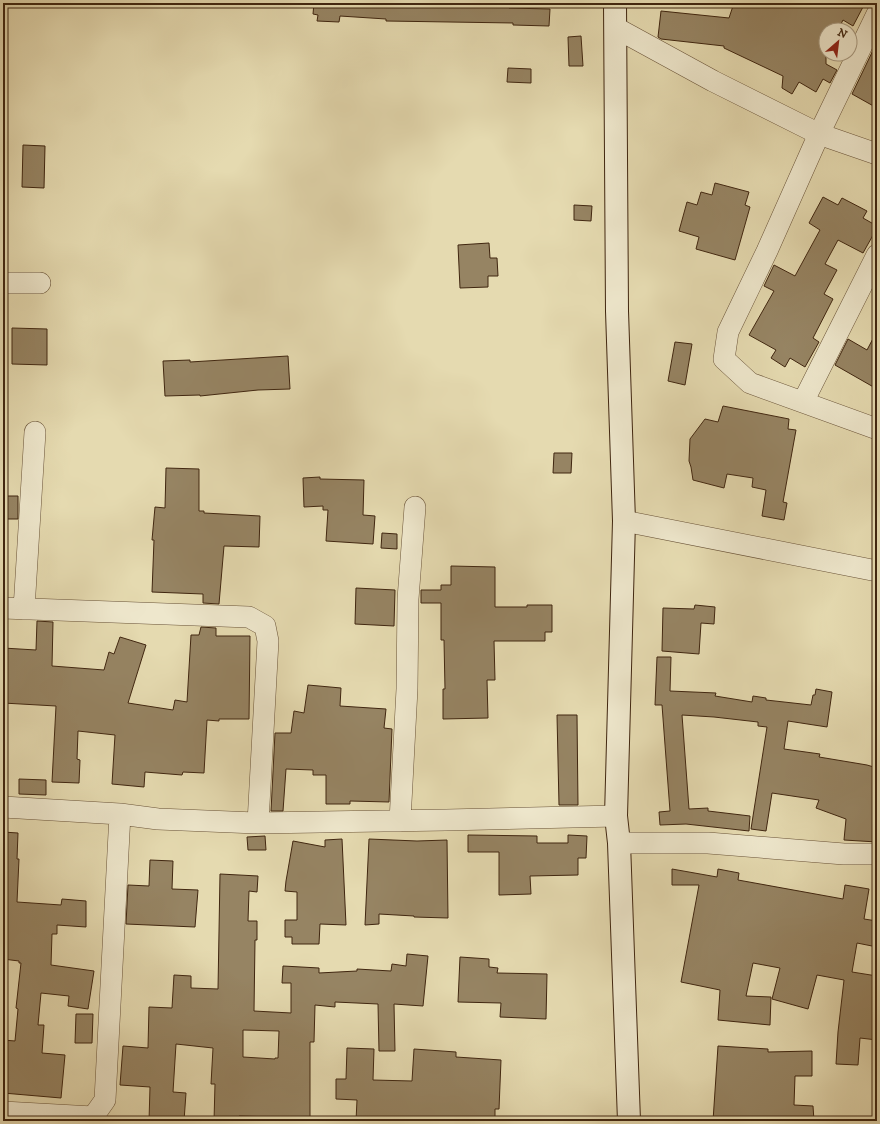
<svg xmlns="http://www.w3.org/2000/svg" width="880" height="1124" font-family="'IM FELL DW Pica',serif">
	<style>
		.building { fill: #968463; stroke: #402610; fill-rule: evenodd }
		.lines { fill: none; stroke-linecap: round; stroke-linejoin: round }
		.street-casing { stroke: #695338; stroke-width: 22 }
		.secondary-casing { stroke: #402610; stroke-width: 24 }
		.street { stroke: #eee7cc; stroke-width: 21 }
		.secondary { stroke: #eee7cc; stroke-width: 22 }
	</style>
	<rect width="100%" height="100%" fill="#e5dab0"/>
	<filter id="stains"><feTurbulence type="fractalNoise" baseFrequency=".005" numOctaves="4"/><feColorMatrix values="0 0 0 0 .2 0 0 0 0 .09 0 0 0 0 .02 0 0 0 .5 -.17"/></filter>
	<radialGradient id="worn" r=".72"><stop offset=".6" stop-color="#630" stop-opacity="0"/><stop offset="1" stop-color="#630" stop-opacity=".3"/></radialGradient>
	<path class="building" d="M 314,3 L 509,3 L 509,8 L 550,9 L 549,26 L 513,25 L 513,23 L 386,21 L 386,19 L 340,16 L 339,22 L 317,21 L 318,15 L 313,14 Z
		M 734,3 L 855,3 L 863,7 L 853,26 L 843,20 L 838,30 L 826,30 L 826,64 L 837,70 L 830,83 L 823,79 L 816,92 L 799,82 L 792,94 L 782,88 L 783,76 L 724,48 L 724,46 L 661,39 L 658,37 L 661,11 L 729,18 Z
		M 581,36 L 583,66 L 569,66 L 568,37 Z
		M 877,42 L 877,108 L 852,94 Z
		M 508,68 L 531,69 L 531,83 L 507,82 Z
		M 23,145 L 45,146 L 44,188 L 22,187 Z
		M 715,183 L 749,192 L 745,205 L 750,207 L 735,260 L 696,249 L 699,237 L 679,231 L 687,202 L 697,205 L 701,192 L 712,195 Z
		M 823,197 L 838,205 L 842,198 L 867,211 L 863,218 L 877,226 L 877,228 L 863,253 L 838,240 L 825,264 L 837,270 L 824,294 L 833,299 L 813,338 L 819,342 L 805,367 L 790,358 L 785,367 L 771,358 L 776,350 L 749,335 L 774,291 L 764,286 L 774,265 L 795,276 L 820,230 L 809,223 Z
		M 574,205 L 592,206 L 591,221 L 574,220 Z
		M 489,243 L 490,258 L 497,258 L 498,276 L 488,276 L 488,287 L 460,288 L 458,245 Z
		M 12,328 L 47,329 L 47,365 L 12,364 Z
		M 877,331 L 877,389 L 835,365 L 848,339 L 867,350 Z
		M 675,342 L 692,344 L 685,385 L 668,381 Z
		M 288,356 L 290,389 L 258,390 L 200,396 L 200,395 L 165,396 L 163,361 L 190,360 L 190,362 Z
		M 723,406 L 789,419 L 788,429 L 796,430 L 783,502 L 787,503 L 784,520 L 762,516 L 766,490 L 752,487 L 753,478 L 727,474 L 724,488 L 693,480 L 691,467 L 689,461 L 690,439 L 705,419 L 718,422 Z
		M 554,453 L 572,453 L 571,473 L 553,473 Z
		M 166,468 L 199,469 L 199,511 L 204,511 L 204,513 L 260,516 L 259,547 L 224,546 L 219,604 L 203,603 L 203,594 L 152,592 L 154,540 L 152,540 L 155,507 L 165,508 Z
		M 320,477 L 320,479 L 364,480 L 363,515 L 375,516 L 373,544 L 326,541 L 328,510 L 323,510 L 323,506 L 304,507 L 303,478 Z
		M 3,496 L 18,496 L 18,519 L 3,519 Z
		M 382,533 L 397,534 L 397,549 L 381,548 Z
		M 451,566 L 495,567 L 495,607 L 527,607 L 527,605 L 552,605 L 552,632 L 545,632 L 545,641 L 494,641 L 495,680 L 487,680 L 488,718 L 443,719 L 443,689 L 445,689 L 444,640 L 441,640 L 441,603 L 421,603 L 421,590 L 441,590 L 441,585 L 451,585 Z
		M 356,588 L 395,590 L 394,626 L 355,624 Z
		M 695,605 L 715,607 L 714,624 L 701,623 L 699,654 L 662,651 L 663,608 L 694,609 Z
		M 37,621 L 53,622 L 52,666 L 104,670 L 109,652 L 114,654 L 120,637 L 146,645 L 128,703 L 173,710 L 175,700 L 187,702 L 191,635 L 199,635 L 201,627 L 216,628 L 216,636 L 250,636 L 249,719 L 219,719 L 219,721 L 207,720 L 204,773 L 183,772 L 182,775 L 145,772 L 144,787 L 112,784 L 115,735 L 78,731 L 77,759 L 80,760 L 79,783 L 52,782 L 56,706 L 3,703 L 3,648 L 36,650 Z
		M 657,657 L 671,657 L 670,691 L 716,693 L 715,696 L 752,702 L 753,696 L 766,698 L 766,700 L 811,705 L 813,695 L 815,695 L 816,689 L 832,692 L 827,727 L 788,721 L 784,749 L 820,754 L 819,757 L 867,765 L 877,768 L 877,842 L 844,840 L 846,819 L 816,808 L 819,800 L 772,793 L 766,831 L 751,829 L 767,727 L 758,726 L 758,722 L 714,717 L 682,715 L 689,809 L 708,808 L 708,811 L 750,816 L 749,831 L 686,824 L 660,825 L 659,812 L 670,811 L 662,705 L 655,705 Z
		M 308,685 L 341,688 L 340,706 L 386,709 L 384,728 L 392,729 L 389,802 L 350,801 L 350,804 L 326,804 L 326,775 L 313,775 L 313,770 L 286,769 L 283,811 L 271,811 L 275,733 L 291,733 L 294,711 L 304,713 Z
		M 557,715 L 577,715 L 578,805 L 559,805 Z
		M 19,779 L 46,780 L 46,795 L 19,794 Z
		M 3,832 L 18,833 L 17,859 L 19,859 L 17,902 L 61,905 L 62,899 L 86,901 L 86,927 L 57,925 L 57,934 L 52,934 L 51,965 L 94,971 L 88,1009 L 68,1006 L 69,996 L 41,993 L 38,1025 L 44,1025 L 42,1053 L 65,1055 L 61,1098 L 3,1093 L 3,1040 L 15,1041 L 18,1009 L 16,1008 L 21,963 L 19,963 L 19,961 L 3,959 Z
		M 468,835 L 537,836 L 537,843 L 568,843 L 568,835 L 587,836 L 586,858 L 578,858 L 578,875 L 530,876 L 531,894 L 499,895 L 499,852 L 468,852 Z
		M 265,836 L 266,850 L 248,850 L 247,837 Z
		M 342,839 L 346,925 L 320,924 L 319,944 L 292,944 L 292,937 L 285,937 L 285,920 L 297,920 L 297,892 L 285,891 L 286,881 L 293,841 L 325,847 L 325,840 Z
		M 369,839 L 417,841 L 447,840 L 448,918 L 414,917 L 414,916 L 379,914 L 379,924 L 365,925 Z
		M 150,860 L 173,861 L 172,889 L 198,890 L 195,927 L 126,924 L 128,885 L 149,886 Z
		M 672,869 L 717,877 L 718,869 L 739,873 L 738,880 L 843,899 L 845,885 L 869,889 L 864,919 L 877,921 L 877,947 L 857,943 L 852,972 L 877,976 L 877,1040 L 860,1038 L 858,1065 L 836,1064 L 838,1032 L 844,980 L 817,975 L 808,1009 L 772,999 L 780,968 L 753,963 L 746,996 L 771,997 L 770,1025 L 718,1020 L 720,990 L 681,982 L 699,885 L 672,885 Z
		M 220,874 L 258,876 L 257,892 L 249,891 L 248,921 L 257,921 L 257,940 L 255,940 L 254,1011 L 291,1013 L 291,983 L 282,983 L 283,966 L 319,968 L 319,973 L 357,971 L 357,969 L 391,971 L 392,964 L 406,966 L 407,954 L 428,956 L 423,1006 L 394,1004 L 395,1051 L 379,1051 L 378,1004 L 335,1002 L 335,1007 L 315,1005 L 314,1042 L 310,1042 L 310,1121 L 274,1121 L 274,1117 L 239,1116 L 239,1121 L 214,1121 L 215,1084 L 211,1084 L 213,1048 L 176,1044 L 173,1092 L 186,1093 L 184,1121 L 149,1121 L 150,1087 L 120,1085 L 123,1046 L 148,1048 L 149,1007 L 172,1008 L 174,975 L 191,976 L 191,988 L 218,989 ZM 243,1030 L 279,1031 L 278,1058 L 275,1058 L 275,1059 L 243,1057 Z
		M 460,957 L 489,959 L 489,967 L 498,968 L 497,973 L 547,974 L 546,1019 L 500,1017 L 501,1003 L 458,1002 Z
		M 76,1014 L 93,1014 L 92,1043 L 75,1043 Z
		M 718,1046 L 768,1049 L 768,1052 L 812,1051 L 812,1076 L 795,1076 L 794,1105 L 813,1106 L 814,1121 L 713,1121 Z
		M 347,1048 L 374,1049 L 373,1080 L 412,1081 L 414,1049 L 456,1052 L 456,1057 L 501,1060 L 499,1109 L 495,1109 L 495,1119 L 487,1118 L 487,1121 L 452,1120 L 452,1121 L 356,1121 L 357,1100 L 336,1099 L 336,1079 L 346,1079 Z"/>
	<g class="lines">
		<g class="street-casing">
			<path id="street" d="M 877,14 L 819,134 L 767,251 L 728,332 L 724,359 L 750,383 L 877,429
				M 616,28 L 713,81 L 819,134 L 877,154
				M 3,283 L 40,283
				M 803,402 L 877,255
				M 624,521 L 877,571
				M 3,608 L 249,617 L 265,626 L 268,641 L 258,823
				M 24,609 L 35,432
				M 3,807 L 120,814 L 158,819 L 258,823 L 446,820 L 616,816
				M 400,821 L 407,689 L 408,599 L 415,507
				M 619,843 L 708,843 L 844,854 L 877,854
				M 3,1112 L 93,1117 L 105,1100 L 120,814"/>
		</g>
		<g class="secondary-casing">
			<path id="secondary" d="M 615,3 L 617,311 L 624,521 L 616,816 L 619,843 L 629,1121"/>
		</g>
		<use href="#street" class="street"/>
		<use href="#secondary" class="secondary"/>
	</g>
	<rect width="880" height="1124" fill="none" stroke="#e5dab0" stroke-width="16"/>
	<rect x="4" y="4" width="872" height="1116" fill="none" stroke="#402610" stroke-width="2"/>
	<rect x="8" y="8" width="864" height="1108" fill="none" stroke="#402610"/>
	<g transform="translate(838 42) rotate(28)"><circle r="19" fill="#eee7cc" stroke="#a89a81"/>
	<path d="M0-3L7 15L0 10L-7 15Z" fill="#8f2418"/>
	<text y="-6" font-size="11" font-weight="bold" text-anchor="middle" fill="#402610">N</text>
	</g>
	<rect width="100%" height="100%" filter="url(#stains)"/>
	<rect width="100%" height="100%" fill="url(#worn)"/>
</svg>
